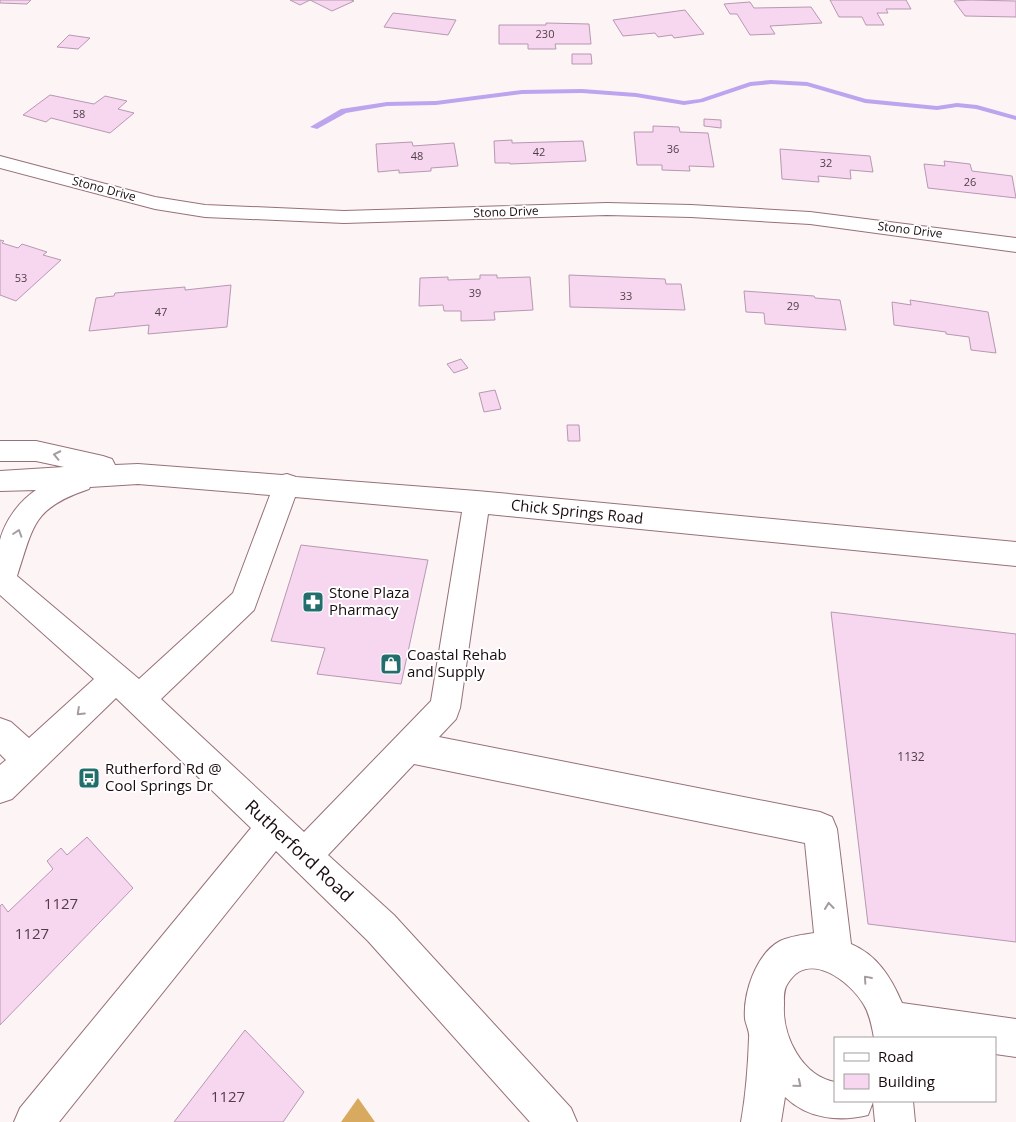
<svg xmlns="http://www.w3.org/2000/svg" width="1016" height="1122" font-family="'Open Sans',sans-serif">
	<style>
		.forest { fill: #d8aa60 }
		.lines { fill: none; stroke-linecap: round; stroke-linejoin: round }
		.stream { fill: #bda4ef; fill-rule: evenodd }
		.building { fill: #f7d6f0; stroke: #b798b0 }
		.minor-casing { stroke: #977177; stroke-width: 2 }
		.minor { fill: #fff; fill-rule: evenodd }
		.oneway { stroke: #a39d9f }
		.labels { text-anchor: middle; stroke-width: 4; stroke-linejoin: round; paint-order: stroke }
		.far-number-label { font-size: 11px; fill: #503e46 }
		.far-street-label { font-size: 12px; fill: #190b0e; stroke: #fff }
		.number-label { font-size: 12px; fill: #503e46 }
		.street-label { font-size: 15px; fill: #190b0e; stroke: #fff }
		.poi-label { font-size: 15px; fill: #190b0e; stroke: #fff; text-anchor: start }
		.near-number-label { font-size: 15px; fill: #503e46 }
		.near-street-label { font-size: 18px; fill: #190b0e; stroke: #fff }
	</style>
	<rect width="100%" height="100%" fill="#fdf4f5"/>
	<path class="forest" d="M 358,1098 L 375,1122 L 341,1122 Z"/>
	<g class="lines">
		<path class="stream" d="M 771,80 L 807,82 L 866,99 L 937,106 L 957,103 L 977,105 L 1016,116 L 1016,120 L 976,109 L 957,107 L 937,110 L 865,103 L 807,86 L 771,84 L 751,86 L 703,102 L 684,105 L 636,97 L 582,93 L 522,94 L 436,105 L 387,106 L 346,113 L 317,129 L 310,127 L 341,109 L 387,102 L 436,101 L 522,90 L 582,89 L 636,93 L 684,101 L 700,99 L 750,82 Z"/>
	</g>
	<path class="building" d="M 0,0 L 31,0 L 27,4 L 0,3 Z
		M 290,0 L 351,0 L 354,1 L 332,11 L 310,0 L 300,5 Z
		M 830,0 L 906,0 L 911,9 L 886,9 L 888,13 L 877,13 L 884,25 L 866,25 L 862,17 L 839,17 Z
		M 970,0 L 1016,1 L 1016,17 L 965,16 L 954,1 Z
		M 750,2 L 754,8 L 811,7 L 822,23 L 770,26 L 775,34 L 750,35 L 737,14 L 730,14 L 724,4 Z
		M 685,10 L 704,34 L 674,38 L 672,35 L 658,37 L 655,33 L 623,36 L 613,20 Z
		M 393,13 L 456,20 L 448,35 L 384,27 Z
		M 546,23 L 589,24 L 591,44 L 555,44 L 556,49 L 528,49 L 528,44 L 499,44 L 499,25 L 546,25 Z
		M 69,35 L 90,38 L 78,49 L 57,47 Z
		M 572,54 L 591,54 L 592,64 L 572,64 Z
		M 50,95 L 94,104 L 105,96 L 127,101 L 118,109 L 134,113 L 110,133 L 51,118 L 46,122 L 23,115 Z
		M 704,119 L 721,120 L 721,128 L 704,126 Z
		M 653,126 L 679,127 L 680,132 L 708,133 L 714,167 L 689,166 L 690,171 L 662,170 L 662,165 L 637,165 L 634,132 L 653,132 Z
		M 512,140 L 512,143 L 583,141 L 586,161 L 510,164 L 510,163 L 495,163 L 494,141 Z
		M 412,142 L 413,146 L 454,143 L 458,166 L 431,168 L 431,171 L 399,173 L 399,170 L 378,172 L 376,144 Z
		M 780,149 L 870,156 L 873,172 L 850,170 L 851,179 L 818,176 L 819,182 L 782,179 Z
		M 944,161 L 970,164 L 972,171 L 1012,176 L 1016,198 L 928,188 L 924,164 L 945,166 Z
		M 0,240 L 4,241 L 2,243 L 18,248 L 22,244 L 47,252 L 43,255 L 61,260 L 16,301 L 0,295 Z
		M 480,275 L 497,275 L 497,278 L 530,277 L 533,310 L 494,312 L 495,320 L 461,321 L 461,311 L 444,311 L 443,305 L 419,306 L 420,278 L 448,277 L 448,280 L 480,279 Z
		M 569,275 L 665,279 L 666,284 L 681,284 L 685,310 L 570,307 Z
		M 231,285 L 227,327 L 148,334 L 149,325 L 89,331 L 96,298 L 114,296 L 115,293 L 185,287 L 185,290 Z
		M 744,291 L 814,296 L 815,298 L 840,300 L 846,330 L 765,324 L 764,313 L 746,312 Z
		M 910,300 L 988,312 L 996,353 L 971,350 L 969,337 L 946,334 L 946,332 L 894,325 L 892,302 L 911,305 Z
		M 461,359 L 468,368 L 454,373 L 447,364 Z
		M 495,390 L 501,409 L 484,412 L 479,393 Z
		M 567,425 L 579,425 L 580,441 L 568,441 Z
		M 301,545 L 428,560 L 401,684 L 317,674 L 325,648 L 271,641 Z
		M 831,612 L 1016,634 L 1016,942 L 868,924 Z
		M 87,837 L 133,888 L 0,1025 L 0,906 L 2,904 L 8,912 L 53,869 L 47,861 L 61,848 L 67,855 Z
		M 245,1030 L 304,1092 L 283,1122 L 174,1122 Z"/>
	<g class="lines">
		<g class="minor-casing">
			<path id="minor" d="M 0,156 L 155,197 L 205,205 L 344,211 L 607,203 L 691,205 L 810,212 L 1016,238 L 1016,252 L 810,224 L 691,217 L 607,215 L 344,223 L 205,217 L 155,209 L 0,168 Z
				M 0,441 L 36,441 L 103,456 L 112,459 L 115,465 L 138,464 L 282,475 L 287,474 L 296,477 L 477,491 L 1016,542 L 1016,566 L 488,514 L 460,708 L 456,719 L 439,737 L 820,812 L 832,817 L 837,829 L 851,944 C 877,955 891,977 902,1003 L 1016,1019 L 1016,1057 L 995,1054 L 995,1038 L 874,1038 C 872,1027 870,1015 864,1005 C 851,982 809,949 788,983 C 783,990 784,998 784,1005 C 782,1036 802,1076 835,1082 L 835,1101 L 913,1101 L 915,1122 L 875,1122 L 873,1102 L 868,1115 C 839,1122 808,1119 785,1097 L 781,1122 L 741,1122 C 746,1094 748,1066 749,1038 C 750,1032 746,1025 745,1019 C 743,993 756,954 780,941 C 791,936 802,935 814,933 L 805,843 L 414,764 L 328,855 L 394,915 L 571,1108 L 577,1122 L 530,1122 L 368,941 L 276,851 L 59,1122 L 14,1122 L 20,1108 L 251,828 L 116,698 L 12,799 L 0,803 L 0,765 L 6,760 L 0,754 L 0,718 L 11,722 L 29,738 L 94,679 L 0,595 C 0,578 0,557 0,540 C 5,521 19,501 36,490 L 0,491 L 0,471 L 64,467 L 36,461 L 0,461 ZM 138,484 L 270,495 L 233,593 L 139,679 L 17,576 C 34,524 33,508 89,489 L 90,487 ZM 295,497 L 462,512 L 431,701 L 304,832 L 161,699 L 254,610 Z"/>
		</g>
		<use href="#minor" class="minor"/>
	</g>
	<defs><path id="oneway-chevron" d="M-2-3.5L2.5 0L-2 3.5" fill="none" stroke-width="1.6" stroke-linecap="round" stroke-linejoin="round" transform="scale(1.25)"/></defs>
	<g class="oneway">
		<use href="#oneway-chevron" transform="translate(57 455) rotate(-168)"/>
		<use href="#oneway-chevron" transform="translate(18 533) rotate(-72)"/>
		<use href="#oneway-chevron" transform="translate(80 712) rotate(137)"/>
		<use href="#oneway-chevron" transform="translate(829 906) rotate(-96)"/>
		<use href="#oneway-chevron" transform="translate(867 979) rotate(-131)"/>
		<use href="#oneway-chevron" transform="translate(798 1084) rotate(40)"/>
	</g>
	<defs>
		<g id="pharmacy-square" transform="scale(1.125)"><rect x="-9" y="-9" width="18" height="18" rx="4" fill="#226e6d" stroke="#fff"/><path d="M-2-6h4v4h4v4h-4v4h-4v-4h-4v-4h4Z" fill="#fff"/></g>
		<g id="shop-square" transform="scale(1.125)"><rect x="-9" y="-9" width="18" height="18" rx="4" fill="#226e6d" stroke="#fff"/><path d="M-5-2.5h2.3a2.7 3.5 0 0 1 5.4 0H5L5.5 6h-11ZM-1.5-2.5h3a1.5 2.3 0 0 0-3 0Z" fill="#fff"/></g>
		<g id="bus-square" transform="scale(1.125)"><rect x="-9" y="-9" width="18" height="18" rx="4" fill="#226e6d" stroke="#fff"/><path d="M-5-6H5V4H4V6H2V4H-2V6H-4V4H-5ZM-3.5-4V0h7V-4ZM-3.5 1.2v1.5H-2V1.2ZM2 1.2v1.5H3.5V1.2Z" fill="#fff"/></g>
	</defs>
	<g fill-rule="evenodd">
		<use href="#pharmacy-square" x="313" y="602"/>
		<use href="#shop-square" x="391" y="664"/>
		<use href="#bus-square" x="89" y="778"/>
	</g>
	<g class="labels">
		<g class="far-number-label">
			<text x="545" y="38">230</text>
			<text x="79" y="118">58</text>
			<text x="673" y="153">36</text>
			<text x="539" y="156">42</text>
			<text x="417" y="160">48</text>
			<text x="826" y="167">32</text>
			<text x="970" y="186">26</text>
			<text x="21" y="282">53</text>
			<text x="475" y="297">39</text>
			<text x="626" y="300">33</text>
			<text x="793" y="310">29</text>
			<text x="161" y="316">47</text>
		</g>
		<g class="far-street-label">
			<text transform="translate(104 189) rotate(15)" y="4">Stono Drive</text>
			<text transform="translate(506 212) rotate(-2)" y="4">Stono Drive</text>
			<text transform="translate(910 230) rotate(7)" y="4">Stono Drive</text>
		</g>
		<g class="number-label">
			<text x="911" y="761">1132</text>
		</g>
		<g class="street-label">
			<text transform="translate(577 512) rotate(6)" y="5">Chick Springs Road</text>
		</g>
		<g class="poi-label">
			<text x="329" y="598">Stone Plaza<tspan x="329" dy="17">Pharmacy</tspan></text>
			<text x="407" y="660">Coastal Rehab<tspan x="407" dy="17">and Supply</tspan></text>
			<text x="105" y="774">Rutherford Rd @<tspan x="105" dy="17">Cool Springs Dr</tspan></text>
		</g>
		<g class="near-number-label">
			<text x="61" y="909">1127</text>
			<text x="32" y="939">1127</text>
			<text x="228" y="1102">1127</text>
		</g>
		<g class="near-street-label">
			<text transform="translate(299 851) rotate(43)" y="6">Rutherford Road</text>
		</g>
	</g>
	<rect x="834" y="1037" width="162" height="65" fill="#ffffff" stroke="#a39d9f"/>
	<rect x="844" y="1053" width="25" height="8" fill="#ffffff" stroke="#a39d9f"/>
	<text x="878" y="1062" font-size="15" fill="#190b0e">Road</text>
	<rect x="844" y="1074" width="25" height="15" fill="#f7d6f0" stroke="#a39d9f"/>
	<text x="878" y="1087" font-size="15" fill="#190b0e">Building</text>
</svg>
